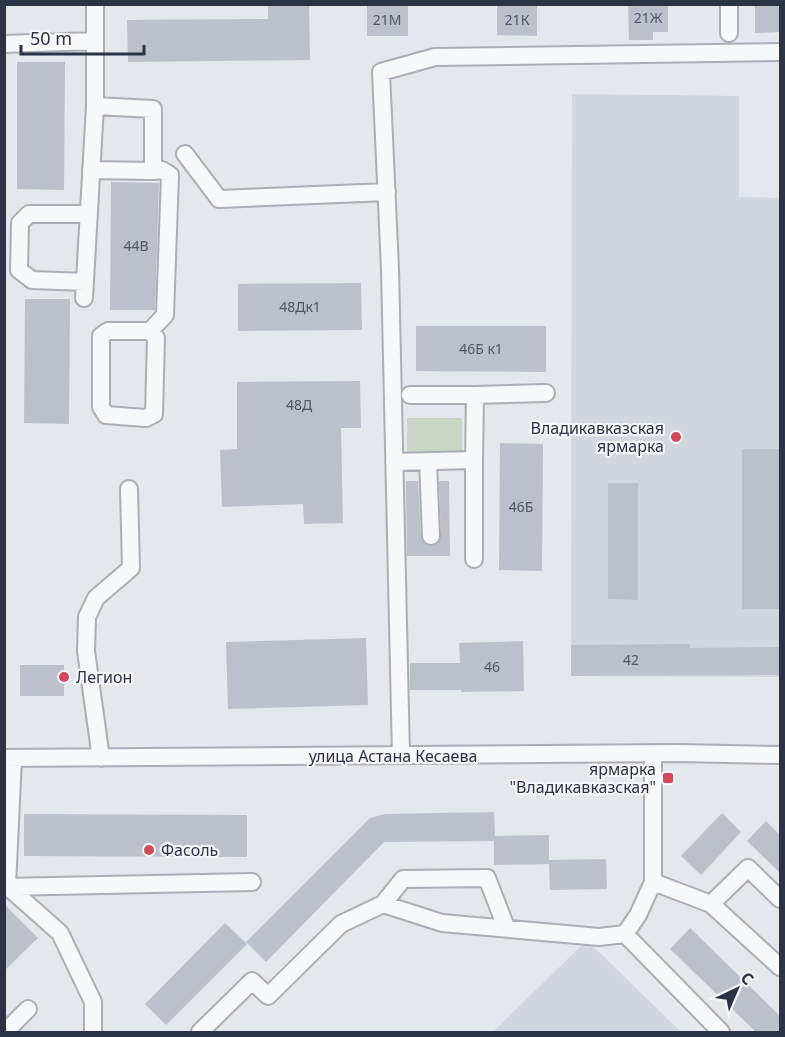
<svg xmlns="http://www.w3.org/2000/svg" width="785" height="1037" font-family="'Noto Sans',sans-serif">
	<style>
		.built { fill: #d2d6de }
		.green { fill: #c9d6c5 }
		.building { fill: #bbc0ca }
		.lines { fill: none; stroke-linecap: round; stroke-linejoin: round }
		.minor-casing { stroke: #a9aeb7; stroke-width: 20 }
		.minor { stroke: #f7f8fa; stroke-width: 16 }
		.poi-dot { fill: #d1495b; stroke: #f4f6f9; stroke-width: 2 }
		.labels { text-anchor: middle; stroke-width: 4.5; stroke-linejoin: round; paint-order: stroke }
		.number-label { font-size: 14px; fill: #4f5766 }
		.poi-label { font-size: 16px; fill: #2b3445; stroke: #f4f6f9; text-anchor: end }
		.street-label { font-size: 16px; fill: #2b3445; stroke: #f4f6f9 }
	</style>
	<rect width="100%" height="100%" fill="#e4e7ec"/>
	<path class="built" d="M 572,94 L 739,96 L 739,197 L 780,198 L 780,677 L 571,676 Z
		M 586,941 L 591,944 L 681,1032 L 493,1032 Z"/>
	<path class="green" d="M 407,418 L 462,418 L 462,452 L 407,452 Z"/>
	<path class="building" d="M 268,4 L 309,4 L 310,60 L 128,62 L 127,20 L 268,19 Z
		M 367,4 L 408,4 L 408,36 L 367,36 Z
		M 497,4 L 537,4 L 537,36 L 497,35 Z
		M 628,4 L 668,4 L 668,32 L 653,32 L 653,40 L 629,40 Z
		M 755,4 L 780,4 L 780,32 L 755,33 Z
		M 17,62 L 65,62 L 64,190 L 17,189 Z
		M 111,182 L 159,183 L 155,310 L 110,310 Z
		M 361,283 L 362,330 L 238,331 L 238,284 Z
		M 25,299 L 70,299 L 69,424 L 24,423 Z
		M 416,326 L 546,326 L 546,372 L 416,371 Z
		M 360,381 L 361,428 L 341,428 L 343,523 L 304,524 L 303,504 L 222,507 L 220,450 L 237,449 L 237,382 Z
		M 500,443 L 543,444 L 542,571 L 499,570 Z
		M 742,449 L 780,449 L 780,609 L 742,609 Z
		M 406,481 L 418,481 L 421,537 L 423,542 L 431,546 L 437,544 L 441,536 L 439,481 L 449,481 L 450,556 L 407,556 Z
		M 608,483 L 638,483 L 638,600 L 608,599 Z
		M 366,638 L 368,705 L 228,709 L 226,642 Z
		M 523,641 L 524,691 L 461,692 L 461,690 L 410,690 L 410,663 L 460,663 L 459,643 Z
		M 690,644 L 690,648 L 780,647 L 780,675 L 571,676 L 571,645 Z
		M 20,665 L 64,665 L 64,696 L 20,696 Z
		M 494,812 L 495,836 L 549,835 L 549,860 L 606,859 L 607,889 L 550,890 L 549,864 L 494,865 L 494,841 L 384,842 L 266,962 L 246,942 L 370,818 L 385,814 Z
		M 722,813 L 741,832 L 701,875 L 681,856 Z
		M 24,814 L 247,815 L 247,857 L 24,856 Z
		M 766,821 L 780,835 L 780,873 L 747,841 Z
		M 4,904 L 38,938 L 4,971 Z
		M 225,923 L 247,944 L 166,1025 L 145,1004 Z
		M 690,928 L 780,1016 L 780,1032 L 756,1032 L 670,949 Z"/>
	<g class="lines">
		<g class="minor-casing">
			<path id="minor" d="M 729,4 L 729,33
				M 4,44 L 95,41
				M 185,154 L 219,199 L 387,192
				M 91,170 L 153,171 L 153,109 L 95,106 L 95,4
				M 85,282 L 32,280 L 19,270 L 20,223 L 29,214 L 89,214
				M 84,298 L 95,106
				M 150,331 L 156,338 L 154,414 L 146,418 L 106,415 L 101,407 L 101,336 L 108,331 L 150,331 L 165,315 L 170,175 L 162,170 L 153,171
				M 475,395 L 546,393
				M 474,460 L 474,559
				M 428,461 L 431,536
				M 394,462 L 474,460 L 475,395 L 410,395
				M 401,756 L 390,269 L 381,72 L 435,57 L 780,52
				M 4,758 L 678,753 L 780,755
				M 101,758 L 86,651 L 87,617 L 96,598 L 131,568 L 129,489
				M 653,882 L 711,904 L 748,868 L 780,899
				M 4,886 L 7,886 L 13,758
				M 7,886 L 60,933 L 93,1002 L 93,1032
				M 4,887 L 252,882
				M 383,904 L 403,879 L 487,878 L 506,927
				M 711,904 L 780,967
				M 625,934 L 721,1032
				M 5,1032 L 28,1009
				M 200,1032 L 252,981 L 268,996 L 341,924 L 383,904 L 442,923 L 599,937 L 625,934 L 638,915 L 653,882 L 653,755"/>
		</g>
		<use href="#minor" class="minor"/>
	</g>
	<g class="poi-dot">
		<circle cx="676" cy="437" r="6"/>
		<circle cx="64" cy="677" r="6"/>
		<rect x="662" y="772" width="12" height="12" rx="3"/>
		<circle cx="149" cy="850" r="6"/>
	</g>
	<g class="labels">
		<g class="number-label">
			<text x="648" y="23">21Ж</text>
			<text x="387" y="25">21М</text>
			<text x="517" y="25">21К</text>
			<text x="136" y="251">44В</text>
			<text x="300" y="312">48Дк1</text>
			<text x="481" y="354">46Б к1</text>
			<text x="299" y="410">48Д</text>
			<text x="521" y="512">46Б</text>
			<text x="631" y="665">42</text>
			<text x="492" y="672">46</text>
		</g>
		<g class="poi-label">
			<text x="664" y="434">Владикавказская<tspan x="664" dy="18">ярмарка</tspan></text>
			<text x="76" y="683" text-anchor="start">Легион</text>
			<text x="656" y="775">ярмарка<tspan x="656" dy="18">"Владикавказская"</tspan></text>
			<text x="161" y="856" text-anchor="start">Фасоль</text>
		</g>
		<g class="street-label">
			<text x="393" y="762">улица Астана Кесаева</text>
		</g>
	</g>
	<rect width="785" height="1037" fill="none" stroke="#2b3445" stroke-width="12"/>
	<g transform="translate(737 989) rotate(44)" stroke="#f4f6f9" stroke-width="4.5" paint-order="stroke">
	<path d="M0-4.5L10 22L0 15L-10 22Z" fill="#2b3445"/>
	<text y="-9" font-size="16" font-weight="bold" text-anchor="middle" fill="#2b3445">С</text>
	</g>
	<path d="M21 45v9h123v-9" fill="none" stroke="#2b3445" stroke-width="3"/>
	<text x="30" y="45" font-size="18" fill="#2b3445" stroke="#f4f6f9" stroke-width="4.5" paint-order="stroke">50 m</text>
</svg>
